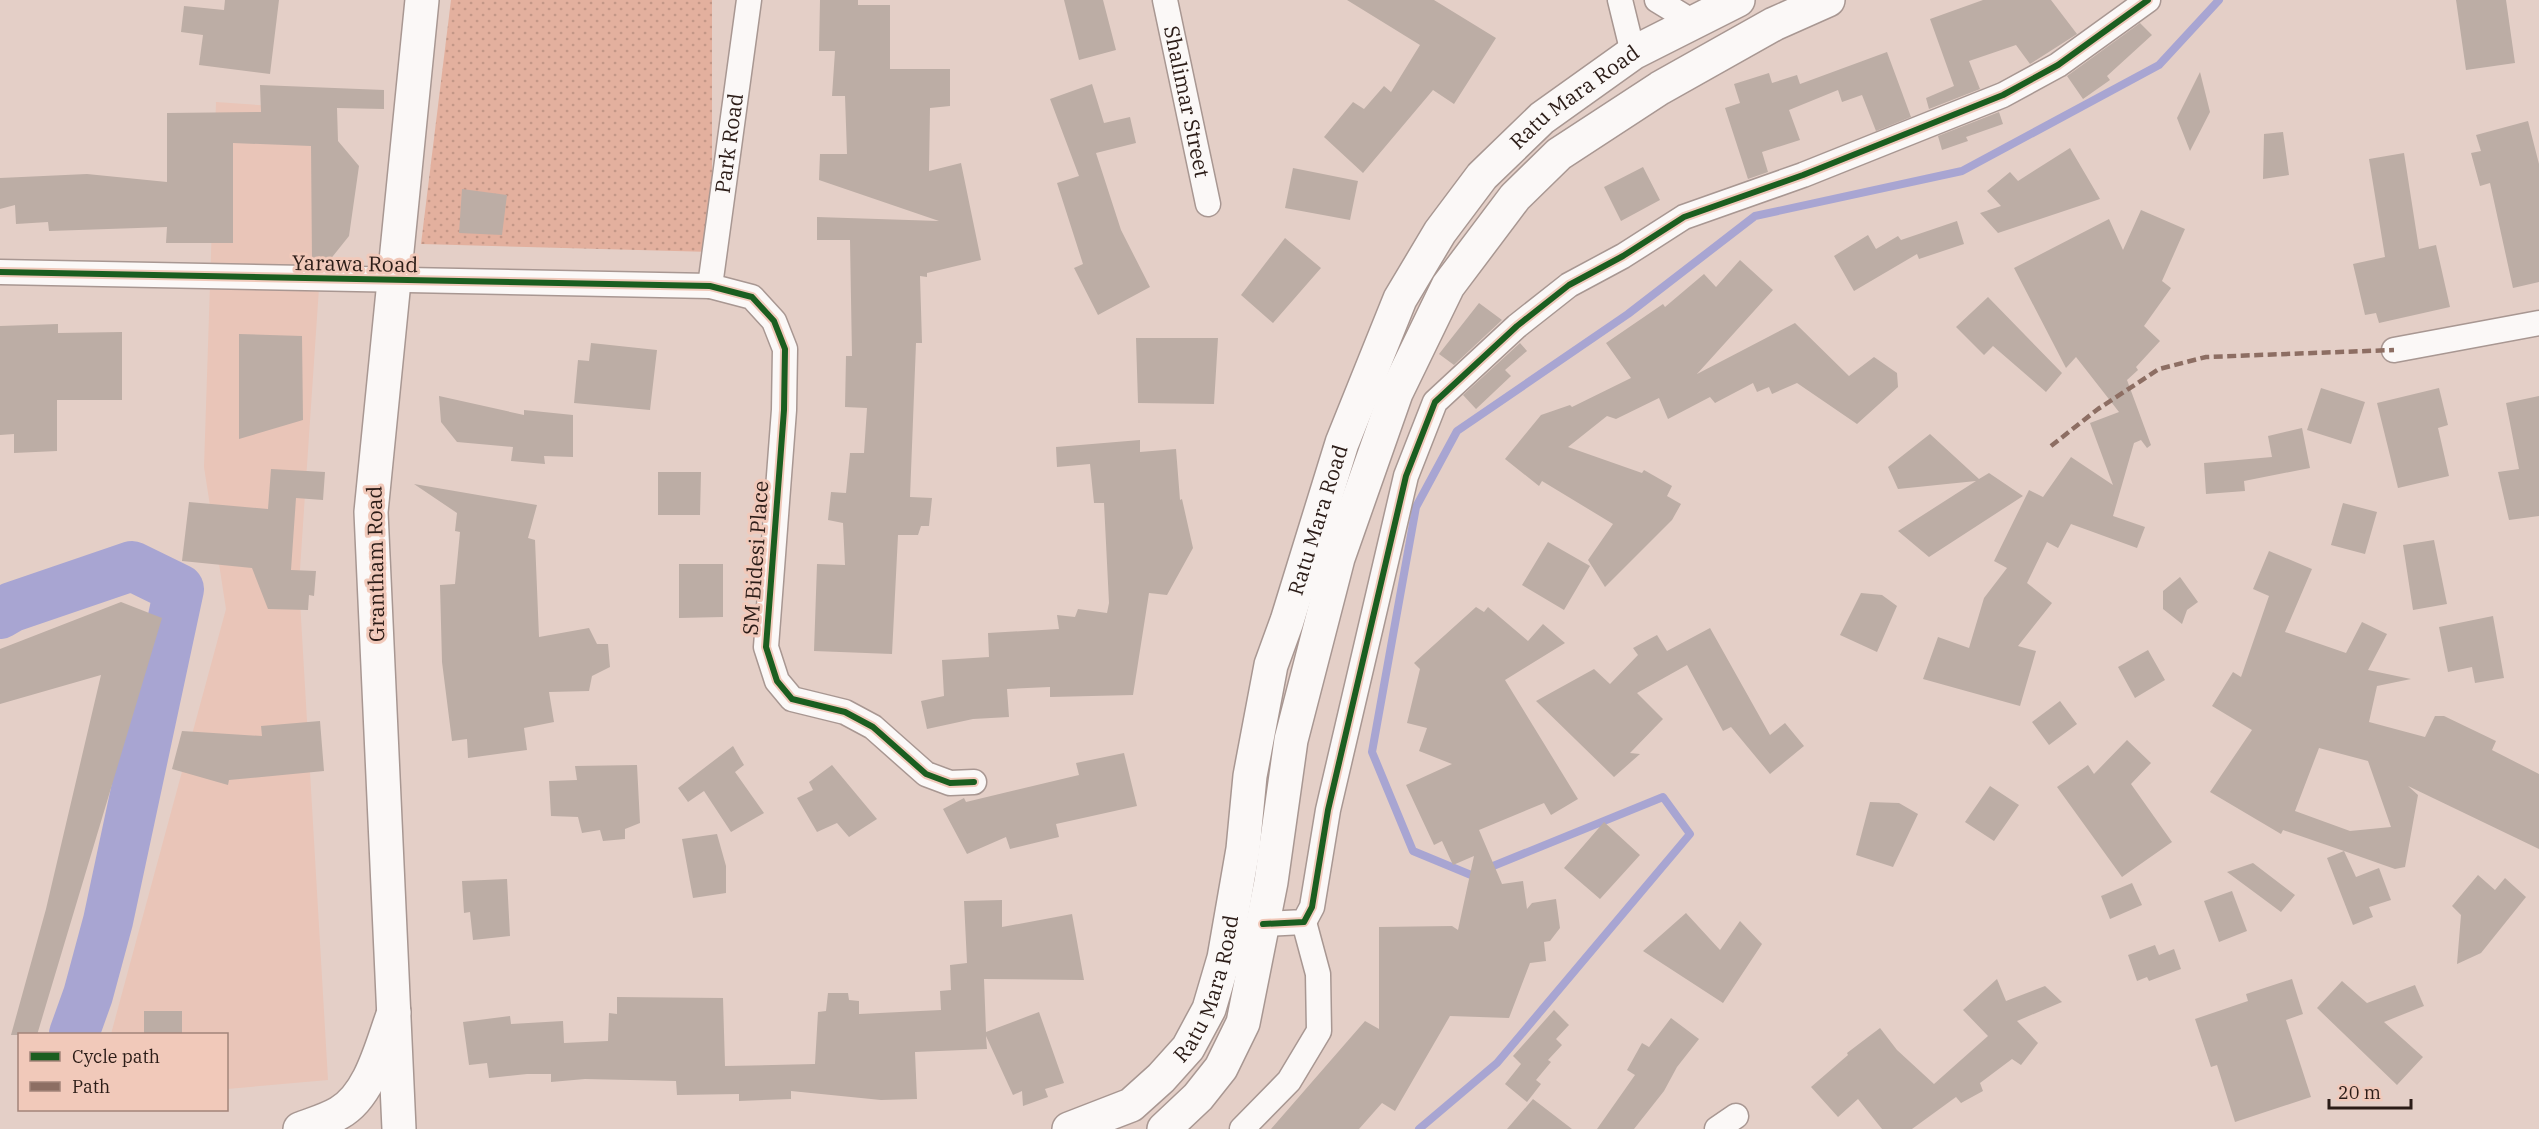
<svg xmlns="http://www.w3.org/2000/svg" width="2539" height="1129" font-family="'IBM Plex Serif',serif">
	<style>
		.built { fill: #e9c5b8 }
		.park { fill: url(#park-dots) }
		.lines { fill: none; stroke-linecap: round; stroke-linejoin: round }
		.stream { stroke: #a8a5d2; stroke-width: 8 }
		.river { stroke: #a8a5d2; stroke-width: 50 }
		.building { fill: #bcada5; fill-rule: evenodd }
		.minor-casing { stroke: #a89792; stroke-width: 27 }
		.primary-casing { stroke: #a89792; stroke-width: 36 }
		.trunk-casing { stroke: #a89792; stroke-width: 36 }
		.minor { stroke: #fbf8f7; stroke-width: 24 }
		.primary { stroke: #fbf8f7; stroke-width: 33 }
		.trunk { stroke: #fbf8f7; stroke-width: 33 }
		.quiet { stroke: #8d6e63; stroke-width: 4.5; stroke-dasharray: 9 4.5; stroke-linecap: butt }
		.cycleway-casing { stroke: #f1c9ba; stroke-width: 10 }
		.cycleway { stroke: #1b5e20; stroke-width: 6 }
		.labels { text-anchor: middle; stroke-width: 6; stroke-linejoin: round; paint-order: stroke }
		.street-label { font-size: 21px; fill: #2b1c17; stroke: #f1c9ba }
	</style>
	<defs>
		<pattern id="park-dots" width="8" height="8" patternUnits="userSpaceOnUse" patternTransform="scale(1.5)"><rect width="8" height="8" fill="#e3b09e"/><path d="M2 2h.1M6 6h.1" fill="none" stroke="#c39787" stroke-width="1.8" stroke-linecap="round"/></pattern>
	</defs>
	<rect width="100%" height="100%" fill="#e4cfc7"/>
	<path class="built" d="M 216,102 L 331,110 L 299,584 L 328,1080 L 227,1089 L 226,1034 L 111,1034 L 226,609 L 204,467 Z"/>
	<path class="park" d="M 451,0 L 712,0 L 712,252 L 421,244 Z"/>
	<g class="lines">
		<path class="stream" d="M 1419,1129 L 1497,1063 L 1690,834 L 1663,797 L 1471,875 L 1413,851 L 1372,752 L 1416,507 L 1457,431 L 1628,314 L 1755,216 L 1962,171 L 2159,65 L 2219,0"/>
		<path class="river" d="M 0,614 L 12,607 L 132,566 L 179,589 L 108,921 L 88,995 L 74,1034"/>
	</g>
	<path class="building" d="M 225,0 L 279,0 L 270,74 L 199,65 L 203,35 L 181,32 L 184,6 L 224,10 Z
		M 820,0 L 858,0 L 858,5 L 890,5 L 890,69 L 950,69 L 950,106 L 930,108 L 929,171 L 961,163 L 981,260 L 927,273 L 927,277 L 920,276 L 922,343 L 916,343 L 910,497 L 932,498 L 929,526 L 921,526 L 918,535 L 898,535 L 892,654 L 814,651 L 817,564 L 845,565 L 843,523 L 828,520 L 831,492 L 846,493 L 850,453 L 864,453 L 867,408 L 845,407 L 846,356 L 852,356 L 850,240 L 817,240 L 817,217 L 939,221 L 819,180 L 820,154 L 847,154 L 845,96 L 832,96 L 835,51 L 819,51 Z
		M 1064,0 L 1103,0 L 1116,50 L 1079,60 Z
		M 1347,0 L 1434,0 L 1496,38 L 1454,104 L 1433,90 L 1363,173 L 1324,137 L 1353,102 L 1364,109 L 1384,86 L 1391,92 L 1420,45 Z
		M 1983,0 L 2051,0 L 2077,34 L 2030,64 L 2016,45 L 1969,61 L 1980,89 L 1929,109 L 1926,98 L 1954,86 L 1930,19 Z
		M 2456,0 L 2506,0 L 2515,63 L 2466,70 Z
		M 2140,23 L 2152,35 L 2107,76 L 2110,80 L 2083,99 L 2067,76 Z
		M 1887,52 L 1911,117 L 1876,131 L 1862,95 L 1842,102 L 1838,90 L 1789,110 L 1800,140 L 1762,152 L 1768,172 L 1748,179 L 1725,108 L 1740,103 L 1734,84 L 1769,73 L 1772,83 L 1797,75 L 1800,84 Z
		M 2200,72 L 2210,112 L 2190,151 L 2177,118 Z
		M 1092,84 L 1104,123 L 1130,117 L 1136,143 L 1096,153 L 1121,230 L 1150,287 L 1098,315 L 1074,268 L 1083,264 L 1057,183 L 1079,176 L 1050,99 Z
		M 260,85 L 384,90 L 384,109 L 337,108 L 338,141 L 359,166 L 349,236 L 329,261 L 312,261 L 311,146 L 233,143 L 233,243 L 166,243 L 167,227 L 49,231 L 48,222 L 16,224 L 15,205 L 0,209 L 0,178 L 87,174 L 167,182 L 167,113 L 261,112 Z
		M 1999,112 L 2003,124 L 1966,137 L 1968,141 L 1942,150 L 1938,136 Z
		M 2528,121 L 2539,164 L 2539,282 L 2513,288 L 2490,183 L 2480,186 L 2471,153 L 2481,151 L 2476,135 Z
		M 2283,132 L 2289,175 L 2263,179 L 2264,134 Z
		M 2070,148 L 2100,199 L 1998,233 L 1980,213 L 2001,206 L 1987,191 L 2010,172 L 2018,181 Z
		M 2404,153 L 2419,249 L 2436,245 L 2450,307 L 2379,323 L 2376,313 L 2365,315 L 2353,264 L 2385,257 L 2369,159 Z
		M 1643,167 L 1660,200 L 1621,221 L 1604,187 Z
		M 1293,168 L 1358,181 L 1350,220 L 1285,208 Z
		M 462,189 L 507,195 L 502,235 L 459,233 Z
		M 2141,210 L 2185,229 L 2162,281 L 2171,288 L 2144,326 L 2160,341 L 2136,367 L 2138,370 L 2127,380 L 2151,445 L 2147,448 L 2141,440 L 2134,443 L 2113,516 L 2145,527 L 2137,548 L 2071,524 L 2058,548 L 2047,542 L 2027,583 L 2052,603 L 2018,646 L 2036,651 L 2020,706 L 1923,679 L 1938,637 L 1969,648 L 1984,598 L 2007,568 L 1994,561 L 2029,490 L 2043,497 L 2071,457 L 2113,485 L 2090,423 L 2119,412 L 2076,357 L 2066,368 L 2014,268 L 2109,219 L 2123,250 Z
		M 1957,221 L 1964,244 L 1919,259 L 1917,254 L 1854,291 L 1834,256 L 1868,235 L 1876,249 L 1898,236 L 1901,240 Z
		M 1285,238 L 1321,268 L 1273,323 L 1241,295 Z
		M 1740,260 L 1773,290 L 1697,374 L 1795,323 L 1849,376 L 1874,357 L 1897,373 L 1898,387 L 1857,424 L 1797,383 L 1772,394 L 1769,387 L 1757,392 L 1753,383 L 1715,403 L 1710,397 L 1668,419 L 1659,398 L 1616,419 L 1607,416 L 1568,447 L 1642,473 L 1644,470 L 1672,486 L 1667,496 L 1681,504 L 1672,520 L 1605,587 L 1588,560 L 1613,524 L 1542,481 L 1539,486 L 1505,459 L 1541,415 L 1570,405 L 1572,407 L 1631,378 L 1606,343 L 1663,304 L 1665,307 L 1704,274 L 1716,287 Z
		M 1988,297 L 2062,373 L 2046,392 L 1993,346 L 1984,355 L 1956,327 Z
		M 1479,303 L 1502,320 L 1454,365 L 1439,354 Z
		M 58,324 L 58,333 L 122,332 L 122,400 L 57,400 L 57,451 L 14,453 L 14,434 L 0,435 L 0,326 Z
		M 239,334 L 302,336 L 303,420 L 239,439 Z
		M 1136,338 L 1218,338 L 1214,404 L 1138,403 Z
		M 591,343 L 657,350 L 650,410 L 574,403 L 578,360 L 589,361 Z
		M 1520,343 L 1527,351 L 1505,370 L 1511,376 L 1476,409 L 1463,395 Z
		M 2321,388 L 2365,402 L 2351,444 L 2307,430 Z
		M 2439,388 L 2448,425 L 2438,428 L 2449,476 L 2398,488 L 2377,403 Z
		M 439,396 L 524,415 L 524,410 L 573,415 L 573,457 L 544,456 L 545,464 L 511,461 L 513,447 L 457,442 L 441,422 Z
		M 2539,396 L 2539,516 L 2509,520 L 2498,472 L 2519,469 L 2506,403 Z
		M 2302,428 L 2310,468 L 2244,481 L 2245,491 L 2206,494 L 2204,463 L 2272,457 L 2268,436 Z
		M 1930,434 L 1979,479 L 1989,473 L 2023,496 L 1929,557 L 1898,531 L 1976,481 L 1898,489 L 1888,467 Z
		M 1140,440 L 1140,452 L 1176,449 L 1180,500 L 1182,499 L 1193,548 L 1167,595 L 1149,593 L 1133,695 L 1050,697 L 1050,687 L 1007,689 L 1009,717 L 973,719 L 927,729 L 921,701 L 944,696 L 942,660 L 989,657 L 988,633 L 1059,629 L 1057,615 L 1075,617 L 1078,609 L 1107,613 L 1109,603 L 1104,503 L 1094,503 L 1090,464 L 1057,467 L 1056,447 Z
		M 271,469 L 325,472 L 323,500 L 296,498 L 291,570 L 316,571 L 314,596 L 309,595 L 308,610 L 268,609 L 252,568 L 182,561 L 189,502 L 268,509 Z
		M 658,472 L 701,472 L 700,515 L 658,515 Z
		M 414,484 L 537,505 L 528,538 L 535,540 L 539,637 L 589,628 L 597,644 L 608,644 L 610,667 L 592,676 L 589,691 L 549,692 L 554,722 L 524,728 L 527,750 L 468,758 L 467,739 L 452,741 L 442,662 L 440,585 L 455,584 L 460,532 L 455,531 L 457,513 Z
		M 2343,503 L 2377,512 L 2365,554 L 2331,545 Z
		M 2434,540 L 2447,604 L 2413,610 L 2403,545 Z
		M 1548,542 L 1590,566 L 1564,610 L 1522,585 Z
		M 2269,551 L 2312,569 L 2285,632 L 2346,653 L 2362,622 L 2387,634 L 2368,670 L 2411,679 L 2377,686 L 2369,722 L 2425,737 L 2435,716 L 2444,716 L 2496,741 L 2492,750 L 2539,774 L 2539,849 L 2408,786 L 2418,795 L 2405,867 L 2395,869 L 2344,851 L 2356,877 L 2379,868 L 2391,900 L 2369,907 L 2373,917 L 2353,925 L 2327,858 L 2344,851 L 2283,830 L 2281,834 L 2210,792 L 2252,730 L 2212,706 L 2233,672 L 2241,677 L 2269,596 L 2253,589 ZM 2319,748 L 2368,761 L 2391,827 L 2350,831 L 2295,811 Z
		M 679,564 L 723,564 L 723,617 L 679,618 Z
		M 2180,577 L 2198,602 L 2187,610 L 2182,624 L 2163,609 L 2163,591 Z
		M 1861,593 L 1882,595 L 1897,606 L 1877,652 L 1840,635 Z
		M 121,602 L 162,618 L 37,1035 L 11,1035 L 46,909 L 101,675 L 0,704 L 0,649 Z
		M 1476,607 L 1484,612 L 1488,607 L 1528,641 L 1543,624 L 1565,643 L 1505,680 L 1578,799 L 1551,815 L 1544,803 L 1479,830 L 1502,884 L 1523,881 L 1527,909 L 1532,903 L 1556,899 L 1560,928 L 1550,941 L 1544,942 L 1546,961 L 1530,963 L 1509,1018 L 1450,1016 L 1395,1111 L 1382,1103 L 1359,1129 L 1271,1129 L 1365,1021 L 1379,1029 L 1379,927 L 1452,926 L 1458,930 L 1474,856 L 1453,865 L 1442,841 L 1434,845 L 1406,785 L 1452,764 L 1419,751 L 1427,728 L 1407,723 L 1420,669 L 1414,663 Z
		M 2493,616 L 2504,678 L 2475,683 L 2472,667 L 2448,672 L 2439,627 Z
		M 1710,628 L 1770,735 L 1785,723 L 1804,746 L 1770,774 L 1731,727 L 1723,731 L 1687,665 L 1637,693 L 1663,719 L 1630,753 L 1640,754 L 1614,777 L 1536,701 L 1594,669 L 1610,684 L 1638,655 L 1633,648 L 1657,635 L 1667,651 Z
		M 2148,650 L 2165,680 L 2135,698 L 2118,667 Z
		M 2060,701 L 2077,724 L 2049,745 L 2032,722 Z
		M 320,721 L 324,771 L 229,780 L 228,785 L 172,769 L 182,731 L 262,736 L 261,726 Z
		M 2127,740 L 2151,763 L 2131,784 L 2172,842 L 2122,877 L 2057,787 L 2088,765 L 2094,774 Z
		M 733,746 L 744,765 L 735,772 L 764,813 L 731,832 L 704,791 L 688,802 L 678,788 Z
		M 1124,753 L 1137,806 L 1056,824 L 1059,837 L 1010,849 L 1006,837 L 967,854 L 943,809 L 964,798 L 966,802 L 1079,775 L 1076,763 Z
		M 637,765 L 640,823 L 625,829 L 625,839 L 603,841 L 600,830 L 582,833 L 578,817 L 551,816 L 549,781 L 577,780 L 575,766 Z
		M 832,765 L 877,819 L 849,837 L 837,823 L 817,832 L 797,798 L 813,790 L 809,782 Z
		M 1990,786 L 2019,805 L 1994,841 L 1965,822 Z
		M 1870,802 L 1899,803 L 1918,814 L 1893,867 L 1856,855 Z
		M 1604,822 L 1640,855 L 1600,899 L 1564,868 Z
		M 717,834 L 726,866 L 726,893 L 693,898 L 682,839 Z
		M 2253,863 L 2295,895 L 2281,912 L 2227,872 Z
		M 2478,875 L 2495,890 L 2505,878 L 2526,897 L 2481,953 L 2457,964 L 2461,915 L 2452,906 Z
		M 507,879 L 510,936 L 473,940 L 470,912 L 464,913 L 462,881 Z
		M 2132,883 L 2142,905 L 2110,919 L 2101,896 Z
		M 2232,891 L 2247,931 L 2219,942 L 2204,901 Z
		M 1002,900 L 1002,927 L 1072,914 L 1084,980 L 984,979 L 986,1032 L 1039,1012 L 1064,1083 L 1045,1089 L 1048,1097 L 1023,1106 L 1022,1091 L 1013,1095 L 986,1036 L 987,1049 L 915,1052 L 917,1099 L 881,1100 L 791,1091 L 791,1099 L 739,1101 L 739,1094 L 677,1095 L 676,1081 L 585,1079 L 551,1082 L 551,1074 L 527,1074 L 489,1078 L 487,1063 L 469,1065 L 463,1022 L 510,1016 L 511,1024 L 563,1021 L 564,1043 L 608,1041 L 609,1013 L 617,1014 L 617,997 L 723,998 L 725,1066 L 815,1064 L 818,1012 L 826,1011 L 828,993 L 848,993 L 849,1000 L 859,1001 L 859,1014 L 941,1010 L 940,991 L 951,990 L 950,965 L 967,963 L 964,901 Z
		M 1686,913 L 1720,950 L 1740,921 L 1762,944 L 1723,1003 L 1643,951 Z
		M 2155,945 L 2159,955 L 2174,949 L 2181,969 L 2149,981 L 2147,977 L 2137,981 L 2128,955 Z
		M 1997,979 L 2006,1001 L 2045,986 L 2062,1002 L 2017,1021 L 2038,1043 L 2021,1065 L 2012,1059 L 1980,1083 L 1983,1091 L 1961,1103 L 1956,1097 L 1912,1129 L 1882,1129 L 1858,1099 L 1838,1117 L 1811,1087 L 1848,1055 L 1847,1053 L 1880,1028 L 1897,1050 L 1934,1084 L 1988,1036 L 1963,1010 Z
		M 2292,979 L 2303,1014 L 2286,1020 L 2311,1097 L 2235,1122 L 2217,1065 L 2211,1067 L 2195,1019 L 2248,1001 L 2246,994 Z
		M 2342,981 L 2367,1003 L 2415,985 L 2424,1006 L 2384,1022 L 2423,1057 L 2397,1085 L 2317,1008 Z
		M 1554,1010 L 1569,1025 L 1556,1039 L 1562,1045 L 1548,1060 L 1551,1062 L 1536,1080 L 1541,1084 L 1527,1102 L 1505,1084 L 1521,1064 L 1513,1056 Z
		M 144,1011 L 182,1011 L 182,1035 L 144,1035 Z
		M 1671,1018 L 1699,1039 L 1677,1067 L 1664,1091 L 1634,1129 L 1597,1129 L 1635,1075 L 1627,1070 L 1642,1043 L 1649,1047 Z
		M 1533,1099 L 1572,1129 L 1507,1129 Z"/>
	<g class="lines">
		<g class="minor-casing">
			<g id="minor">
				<path id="s1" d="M 1165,0 L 1208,204"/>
				<path d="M 1620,0 L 1633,53"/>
				<path d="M 1657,0 L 1693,22"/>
				<path d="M 0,272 L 710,286 L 752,297 L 774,321 L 785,349 L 784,410 L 766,647 L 777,681 L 792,699 L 845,712 L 873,727 L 926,774 L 950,783 L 974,782"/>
				<path id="s2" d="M 710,286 L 749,0"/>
				<path d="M 2394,350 L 2539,323"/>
				<path d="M 1263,924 L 1304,922 L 1312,907 L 1328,810 L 1406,476 L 1435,402 L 1517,326 L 1569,285 L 1623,256 L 1684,217 L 1803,175 L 2003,95 L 2058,65 L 2148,0"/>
				<path d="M 1242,1129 L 1289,1081 L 1319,1031 L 1318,974 L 1304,922"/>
				<path d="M 1717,1129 L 1736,1116"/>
			</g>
		</g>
		<g class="primary-casing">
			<path id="primary" d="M 399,1129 L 371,512 L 422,0"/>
		</g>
		<g class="trunk-casing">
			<g id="trunk">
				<path d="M 300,1129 C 313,1124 327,1120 339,1113 C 371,1095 382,1044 394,1012"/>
				<path id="s3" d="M 1069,1129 L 1131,1105 L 1161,1078 L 1188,1048 L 1209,1009 L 1224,958 L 1243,849 L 1250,776 L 1271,665 L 1287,621 L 1342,443 L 1400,299 L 1440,232 L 1482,176 L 1542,118 L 1633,53 L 1738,0"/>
				<path d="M 1164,1129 L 1198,1097 L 1221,1068 L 1243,1023 L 1271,882 L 1291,740 L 1338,558 L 1396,393 L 1448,286 L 1515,197 L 1559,154 L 1660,88 L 1774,24 L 1828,0"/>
			</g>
		</g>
		<use href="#minor" class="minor"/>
		<use href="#primary" class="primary"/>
		<use href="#trunk" class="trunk"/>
		<path class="quiet" d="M 2051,446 L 2098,409 L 2159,369 L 2206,357 L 2394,350"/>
		<g class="cycleway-casing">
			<path id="cycleway" d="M 0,272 L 710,286 L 752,297 L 774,321 L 785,349 L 784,410 L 766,647 L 777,681 L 792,699 L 845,712 L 873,727 L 926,774 L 950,783 L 974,782
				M 1263,924 L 1304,922 L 1312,907 L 1328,810 L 1406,476 L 1435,402 L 1517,326 L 1569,285 L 1623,256 L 1684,217 L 1803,175 L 2003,95 L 2058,65 L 2148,0"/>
		</g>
		<use href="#cycleway" class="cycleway"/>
	</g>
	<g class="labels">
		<g class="street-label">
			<text dy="7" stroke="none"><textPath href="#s3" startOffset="1200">Ratu Mara Road</textPath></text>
			<text dy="7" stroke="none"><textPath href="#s1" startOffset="104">Shalimar Street</textPath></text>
			<text dy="7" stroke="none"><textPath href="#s2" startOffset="144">Park Road</textPath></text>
			<text transform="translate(355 264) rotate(1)" y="7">Yarawa Road</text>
			<text dy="7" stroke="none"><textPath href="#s3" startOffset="694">Ratu Mara Road</textPath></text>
			<text transform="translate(756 558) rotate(-86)" y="7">SM Bidesi Place</text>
			<text transform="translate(376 564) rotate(-91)" y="7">Grantham Road</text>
			<text dy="7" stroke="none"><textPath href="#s3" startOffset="210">Ratu Mara Road</textPath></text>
		</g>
	</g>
	<rect x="18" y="1033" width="210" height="78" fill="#f1c9ba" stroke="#a28479" stroke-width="1.5"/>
	<rect x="30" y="1052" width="30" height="9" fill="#1b5e20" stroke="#a28479" stroke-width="1.5"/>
	<text x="72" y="1063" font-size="18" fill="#2b1c17">Cycle path</text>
	<rect x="30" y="1082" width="30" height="9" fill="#8d6e63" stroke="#a28479" stroke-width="1.5"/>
	<text x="72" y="1093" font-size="18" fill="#2b1c17">Path</text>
	<path d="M2329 1099v9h82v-9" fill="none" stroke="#2b1c17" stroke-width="3"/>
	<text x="2338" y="1099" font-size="18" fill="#2b1c17" stroke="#f1c9ba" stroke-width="4.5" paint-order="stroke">20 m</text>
</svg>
